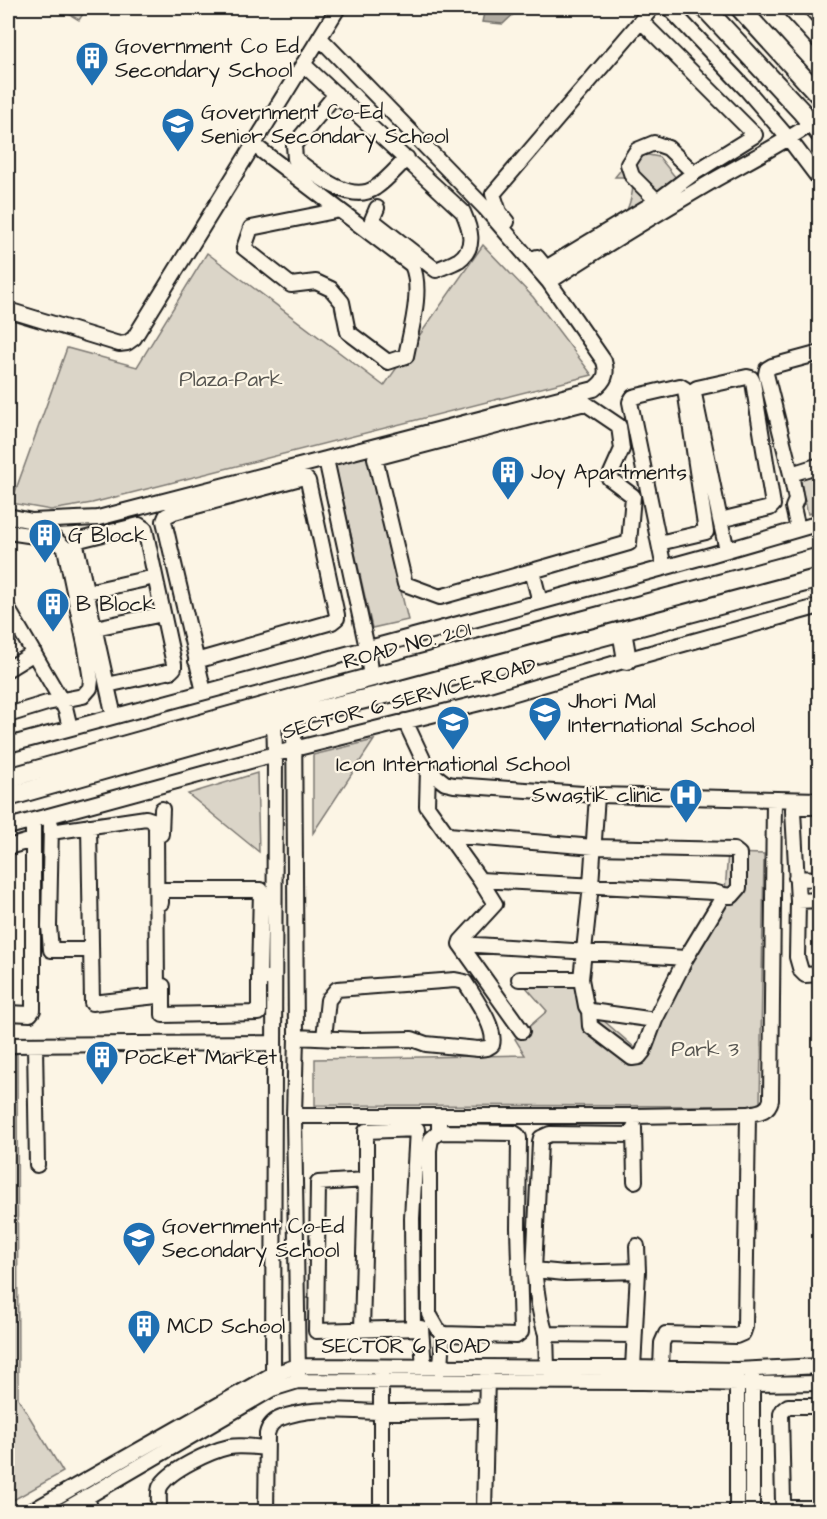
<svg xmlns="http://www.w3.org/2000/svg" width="827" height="1519" font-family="'Architects Daughter',sans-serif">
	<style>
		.green { fill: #dbd5c8; stroke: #7c7872; stroke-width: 1.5 }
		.water { fill: #b0aba1; stroke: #75726c; stroke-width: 1.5 }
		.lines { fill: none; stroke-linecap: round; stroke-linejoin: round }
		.minor-casing { stroke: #1c1c1c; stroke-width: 18 }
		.major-casing { stroke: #1c1c1c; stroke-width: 22 }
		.minor { stroke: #fcf5e5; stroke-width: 14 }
		.major { stroke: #fcf5e5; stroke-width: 18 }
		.labels { text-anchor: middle; stroke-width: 4.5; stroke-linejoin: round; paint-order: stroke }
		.poi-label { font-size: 21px; fill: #1c1c1c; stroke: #fcf5e5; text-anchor: start }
		.park-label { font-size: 21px; fill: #555450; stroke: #fcf5e5 }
		.street-label { font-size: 21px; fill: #1c1c1c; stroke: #fcf5e5 }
	</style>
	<rect width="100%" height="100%" fill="#fcf5e5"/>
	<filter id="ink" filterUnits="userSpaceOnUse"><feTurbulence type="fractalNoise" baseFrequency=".0167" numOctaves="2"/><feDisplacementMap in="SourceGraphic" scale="12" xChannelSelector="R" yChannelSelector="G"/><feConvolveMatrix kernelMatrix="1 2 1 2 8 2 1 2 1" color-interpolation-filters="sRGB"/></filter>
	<g filter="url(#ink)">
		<path class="green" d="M 59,8 L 87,8 L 79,20 Z
			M 643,154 L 659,157 L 685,189 L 636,219 L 627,210 C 631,200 636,185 630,177 L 615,177 L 623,167 Z
			M 483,245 L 533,297 L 592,375 L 92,503 L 51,510 L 11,503 L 67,348 L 137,367 L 207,253 L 384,386 Z
			M 367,452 L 408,620 L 372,628 L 334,460 Z
			M 819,474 L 819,511 L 808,514 L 800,479 Z
			M 374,740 L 313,833 L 313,755 Z
			M 257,773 L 259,852 L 188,794 Z
			M 728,853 L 764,854 L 760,1106 L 315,1105 L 315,1059 L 525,1055 L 515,1039 L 547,1011 L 517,977 L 578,982 L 596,1014 L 641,1053 L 725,891 Z
			M 8,1053 L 17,1054 L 18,1398 L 63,1472 L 8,1503 Z"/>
		<path class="water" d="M 477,8 L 520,8 L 503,24 L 482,22 L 484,13 Z"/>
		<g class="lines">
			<g class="minor-casing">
				<path id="minor" d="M 669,8 L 746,89 L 789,139 L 820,180
					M 789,8 L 820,42
					M 320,38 L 485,208 L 549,282 L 604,361 C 608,374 605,381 594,389 L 326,459 L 367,648 L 371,678
					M 303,64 L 463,212 C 470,228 477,247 459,260 C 452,264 443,267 436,270 L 372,220 L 377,208
					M 336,94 L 294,145 L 295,159 C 314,173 350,205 375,188 C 386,181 397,168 407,158
					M 254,145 L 412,265 C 423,289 411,330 406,356 L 388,362 L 348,332 L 342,302 L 331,289 L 316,282 L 291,285 L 244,248 L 251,228 L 340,210
					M 657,201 L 632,176 L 628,164 L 637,150 L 654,143 L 668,148 L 694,173
					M 507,222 L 499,212 L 493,194 L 652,8
					M 537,257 L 546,268 L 657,201 L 694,173 L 755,135 L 641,21
					M 549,282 C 603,246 660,212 716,179 C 748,161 781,144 811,124
					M 8,310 L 119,344 L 127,343 L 134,338 L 338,8
					M 791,474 L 820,465
					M 8,516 L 32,521 L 98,518 L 326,459
					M 720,520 L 770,508 L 773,505 L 753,382 L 751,378 L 747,377 L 697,388 L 694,390 L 694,394 L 720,520 L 727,550
					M 798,529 L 793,507 L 796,500 L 791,474 L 766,374 L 767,369 L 772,366 L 820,353
					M 8,532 L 55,539 L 65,548 L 86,649 L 91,680 L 90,688 L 83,696 L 47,703 L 8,715
					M 659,543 L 706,532 L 685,389 L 680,386 L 633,397 L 630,402 L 664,568
					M 532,571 L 629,543 L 633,496 L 609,478 L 622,449 L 619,426 L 585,403 L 375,458 L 405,584 L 440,597 L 532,571 L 540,602
					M 87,592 L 155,577
					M 8,609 L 61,700 L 66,711 L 70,728
					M 95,628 L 163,614
					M 196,661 L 332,622 L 337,618 L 337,615 L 308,481 L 304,477 L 174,512 L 166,516 L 164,521 L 204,692
					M 8,669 L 34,653
					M 107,685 L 171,671 L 174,668 L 174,664 L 145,529 L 139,525 L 79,540 L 76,545 L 110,699 L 114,716
					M 294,707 L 296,1037 L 294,1116 L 298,1374
					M 405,721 L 428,770 L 445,783 L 454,785 L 597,795 L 820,800
					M 8,745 L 540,602 L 710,555 L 820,523
					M 428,768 L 427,806 L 480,880 L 495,904 L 461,941 L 460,944 L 522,1031
					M 597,795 L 591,885 L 581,979 L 586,1006 L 589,1011 L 591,1011 L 655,1020
					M 812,807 L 797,807 L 793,809 L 793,811 L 798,901 L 797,957 L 801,971 L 805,975 L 820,974
					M 51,824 L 49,926 L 51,950 L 91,950
					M 8,827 L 294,749 L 488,701 L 633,658 L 820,606
					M 51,832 L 146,818 L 152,820 L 156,826 L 157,996 L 92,1003 L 89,826
					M 161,834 L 162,809
					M 448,835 L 594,847 L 734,850 L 739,854 L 739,888 L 732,896 L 724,895
					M 8,847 L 33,840
					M 796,878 L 820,879
					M 480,880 L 714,892 L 724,895 L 686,958 L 655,1020 L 643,1052 L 639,1057 L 632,1058 L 590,1026 L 589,1011
					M 798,901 L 820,900
					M 161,903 L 161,890 L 261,890 L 259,978 L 274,978
					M 460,944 L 686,958
					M 519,979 L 581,979
					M 163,986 L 163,1015 L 259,1013 L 259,978
					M 8,1013 L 30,1014 L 33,1010 L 33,821
					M 296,1037 L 357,1040 L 412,1039 L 426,1044 L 478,1049 L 487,1048 L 492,1045 C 497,1028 474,997 465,982 L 455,980 L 337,989 L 328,1000 L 324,1038
					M 8,1045 L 274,1043
					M 35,1045 L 37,1165
					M 294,1116 L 633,1116 L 748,1114 C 758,1112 768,1112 771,1100 L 774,799
					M 439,1116 L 439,1132 L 514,1133 L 517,1135 L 519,1138 L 518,1228 L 521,1332 L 516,1336 L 443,1334 L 441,1368
					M 634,1127 L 635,1181
					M 439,1132 L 431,1139 L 429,1150 L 429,1314 L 437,1328 L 443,1334
					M 634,1135 L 550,1134 L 541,1138 L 540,1142 L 534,1270 L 565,1273 L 638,1271
					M 366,1180 L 366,1131 L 417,1129 L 412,1218 L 413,1328
					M 534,1270 C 537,1292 539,1314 546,1334
					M 362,1330 L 366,1180 L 318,1183 L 316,1331 L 421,1328 L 424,1367
					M 547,1368 L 546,1334 L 634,1335
					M 633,1368 L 638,1271 L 637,1246
					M 661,1368 L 662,1343 L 666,1334 L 736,1336 L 743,1333 L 745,1327 L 748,1114
					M 381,1373 L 381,1512
					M 737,1376 L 737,1512
					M 752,1377 L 752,1512
					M 273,1380 L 275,755 L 274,712
					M 820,1406 L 788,1406 L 783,1410 L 781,1414 L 783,1502 L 785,1506 L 788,1508 L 820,1508
					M 87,1496 L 91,1512
					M 159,1506 C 159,1500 158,1492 160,1487 C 169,1470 211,1451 229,1447 C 241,1445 254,1447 266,1448
					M 30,1512 L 273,1374 L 298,1366 L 633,1368 L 737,1370 L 820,1366
					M 61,1512 L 272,1389 L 298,1381 L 642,1382 L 752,1384 L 820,1383
					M 147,1512 L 148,1512
					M 266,1512 L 267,1434 C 269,1425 273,1421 281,1418 C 313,1405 350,1412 383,1412 C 417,1412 452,1411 486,1410
					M 484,1512 L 487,1376"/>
			</g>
			<g class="major-casing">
				<path id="major" d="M 705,8 L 801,111 L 820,134
					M 740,8 L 820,96
					M 622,631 L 627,660
					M 8,778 L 294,698 L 820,557
					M 8,797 L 286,718 L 398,691 L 820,578"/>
			</g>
			<use href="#minor" class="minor"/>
			<use href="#major" class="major"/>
		</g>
	</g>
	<defs>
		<g id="building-pin" transform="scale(1.725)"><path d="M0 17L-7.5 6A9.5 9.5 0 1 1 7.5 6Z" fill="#1f6fb2" stroke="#fcf5e5"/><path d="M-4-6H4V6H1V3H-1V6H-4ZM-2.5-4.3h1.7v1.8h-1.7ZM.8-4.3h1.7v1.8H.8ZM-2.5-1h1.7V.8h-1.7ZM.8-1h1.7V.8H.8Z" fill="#fff"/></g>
		<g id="school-pin" transform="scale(1.725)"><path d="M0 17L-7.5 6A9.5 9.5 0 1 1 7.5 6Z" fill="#1f6fb2" stroke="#fcf5e5"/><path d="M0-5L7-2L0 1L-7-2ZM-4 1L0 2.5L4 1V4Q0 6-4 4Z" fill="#fff"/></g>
		<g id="hospital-pin" transform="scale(1.725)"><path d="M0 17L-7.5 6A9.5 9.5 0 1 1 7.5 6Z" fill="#1f6fb2" stroke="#fcf5e5"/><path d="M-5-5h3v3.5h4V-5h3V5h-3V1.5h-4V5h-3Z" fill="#fff"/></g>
	</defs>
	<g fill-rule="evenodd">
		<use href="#building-pin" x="92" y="58"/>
		<use href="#school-pin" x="178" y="124"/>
		<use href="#building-pin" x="508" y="472"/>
		<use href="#building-pin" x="45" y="535"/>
		<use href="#building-pin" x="53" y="604"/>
		<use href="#school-pin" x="545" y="713"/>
		<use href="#school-pin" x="453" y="722"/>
		<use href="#hospital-pin" x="686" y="795"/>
		<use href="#building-pin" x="102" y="1057"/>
		<use href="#school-pin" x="139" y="1238"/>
		<use href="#building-pin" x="144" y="1326"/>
	</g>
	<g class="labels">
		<g class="poi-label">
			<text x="115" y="53">Government Co Ed<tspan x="115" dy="24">Secondary School</tspan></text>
			<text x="201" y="119">Government Co-Ed<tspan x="201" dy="24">Senior Secondary School</tspan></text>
			<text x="531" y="479">Joy Apartments</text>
			<text x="68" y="542">G Block</text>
			<text x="76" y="611">B Block</text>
			<text x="568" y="708">Jhori Mal<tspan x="568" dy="24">International School</tspan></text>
			<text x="453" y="771" text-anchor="middle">Icon International School</text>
			<text x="663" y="802" text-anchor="end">Swastik clinic</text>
			<text x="125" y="1064">Pocket Market</text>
			<text x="162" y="1233">Government Co-Ed<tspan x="162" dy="24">Secondary School</tspan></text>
			<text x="167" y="1333">MCD School</text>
		</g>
		<g class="park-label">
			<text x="231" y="386">Plaza-Park</text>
			<text x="705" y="1056">Park 3</text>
		</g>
		<g class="street-label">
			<text transform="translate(407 645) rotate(-15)" y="7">ROAD NO. 201</text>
			<text transform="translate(409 698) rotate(-15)" y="7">SECTOR 6 SERVICE ROAD</text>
			<text x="406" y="1353">SECTOR 6 ROAD</text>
		</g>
	</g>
	<rect width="827" height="1519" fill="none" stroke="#fcf5e5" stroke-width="30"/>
	<rect x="15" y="15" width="797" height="1489" fill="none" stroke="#1c1c1c" stroke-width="2" filter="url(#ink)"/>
</svg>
